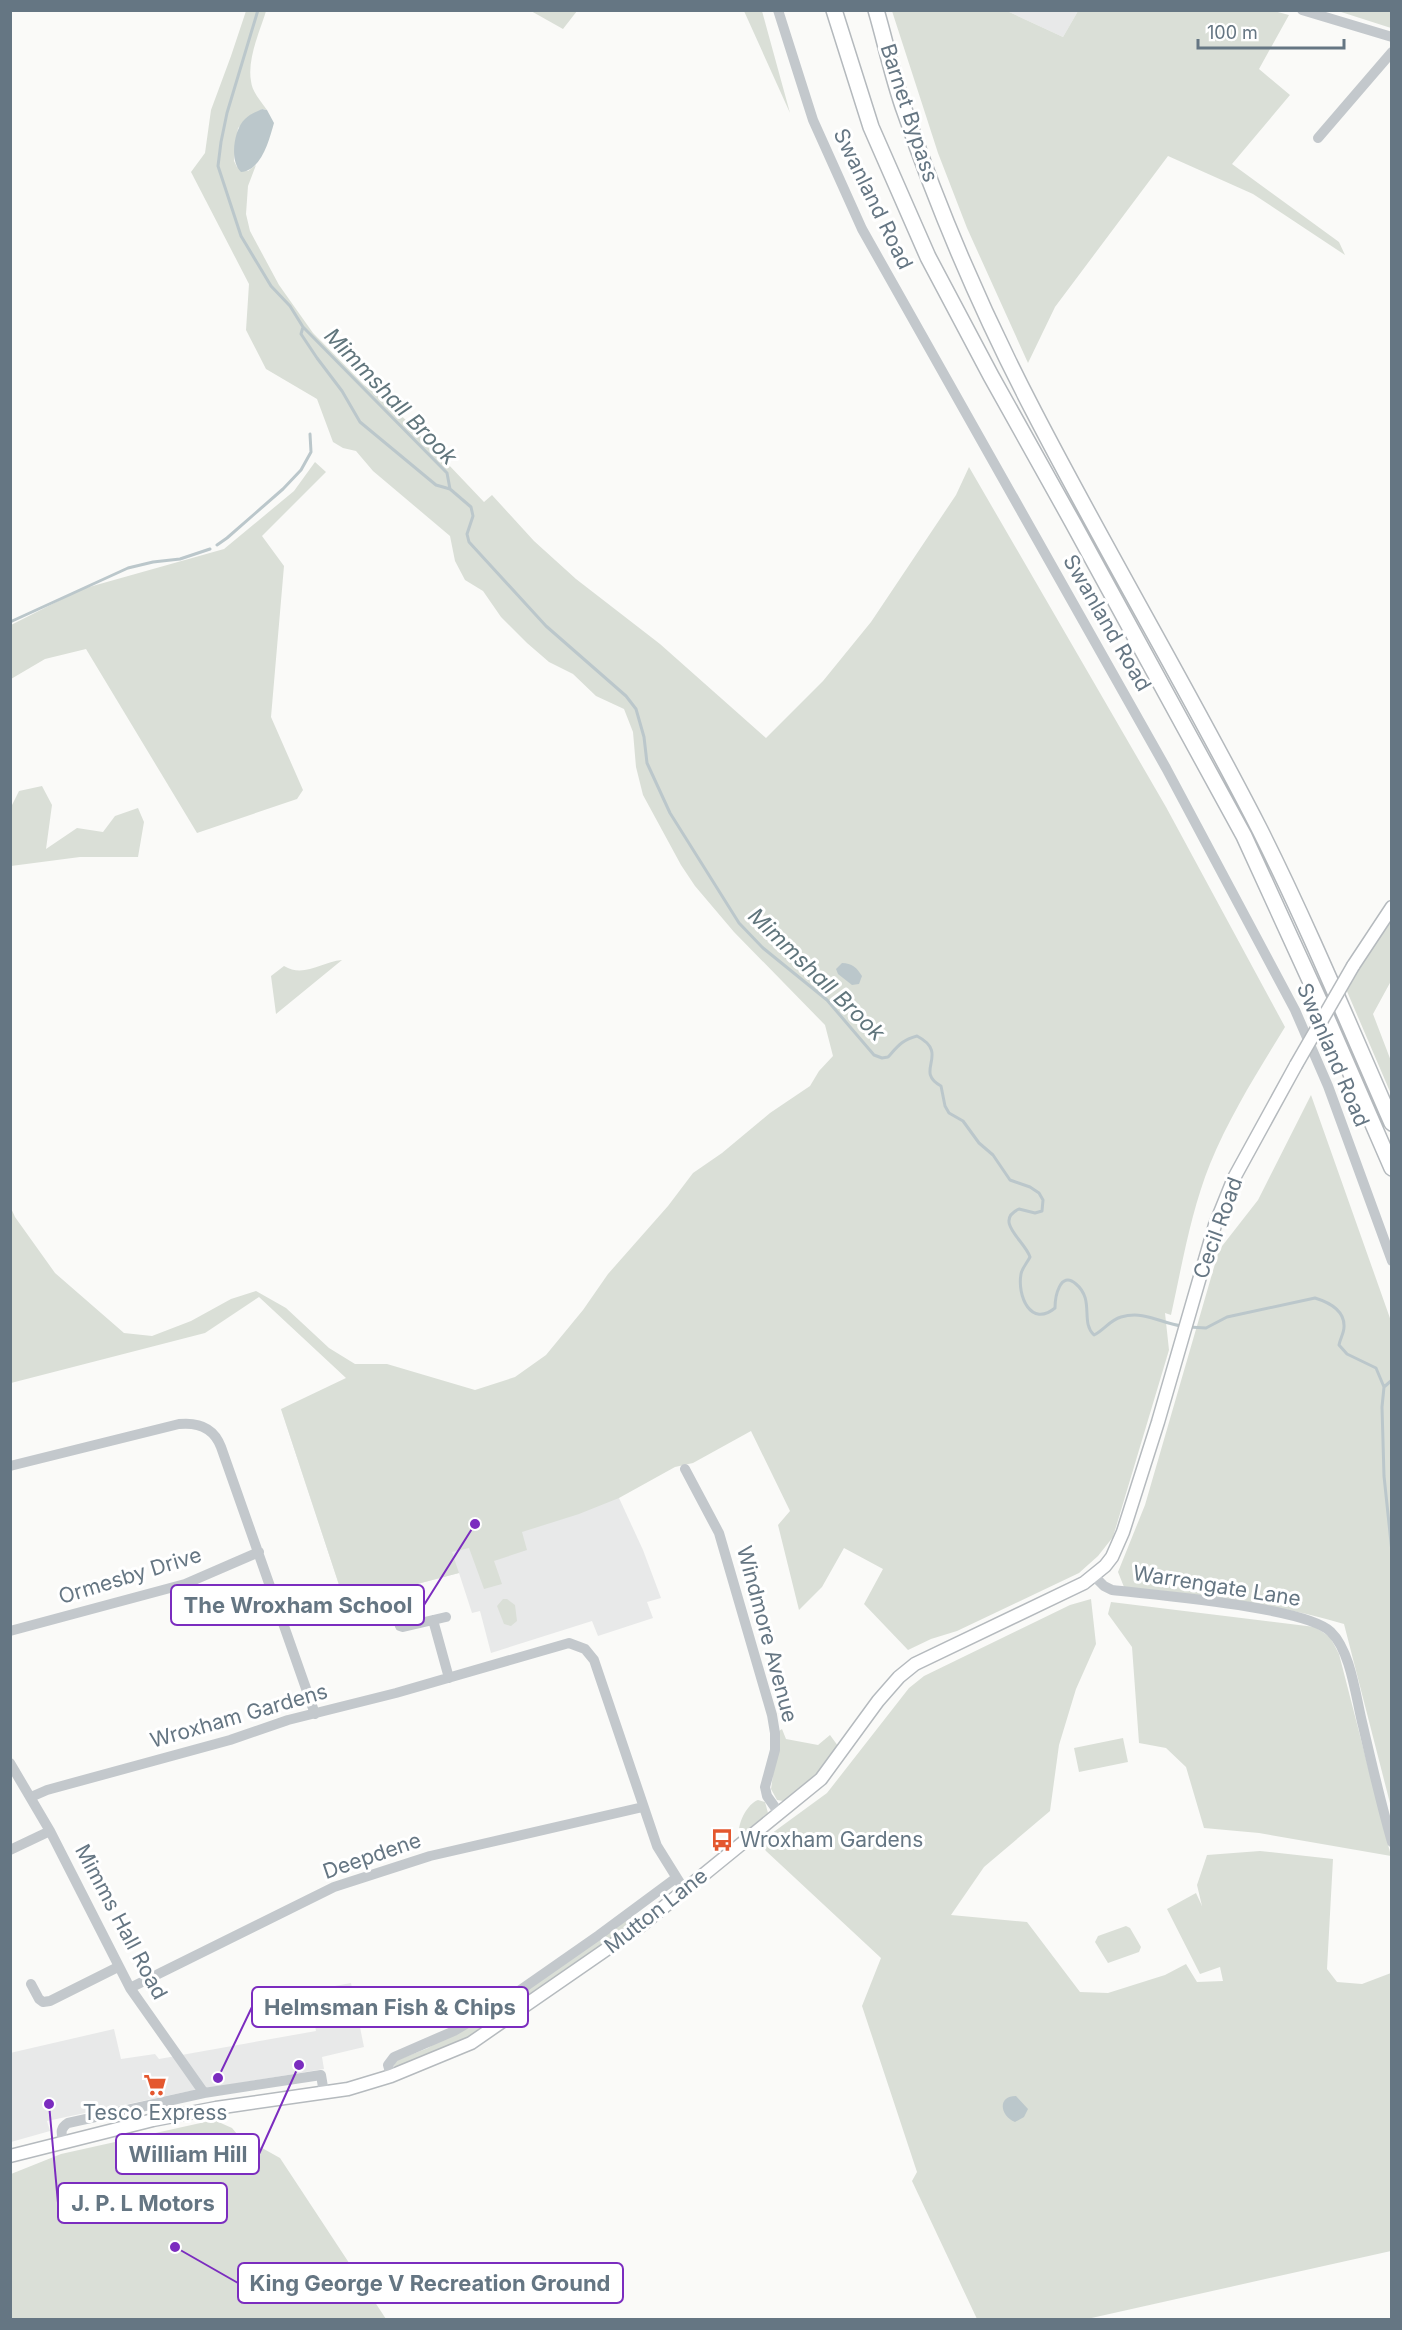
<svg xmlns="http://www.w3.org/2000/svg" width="1402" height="2330" font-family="Inter,sans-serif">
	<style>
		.built { fill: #e8e9e9 }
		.green { fill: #dadfd7 }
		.water { fill: #bbc7cb }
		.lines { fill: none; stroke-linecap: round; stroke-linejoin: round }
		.stream { stroke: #bbc7cb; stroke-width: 3 }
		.major-casing { stroke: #b5babe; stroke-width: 15 }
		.highway-casing { stroke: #b4b9bd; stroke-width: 18 }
		.minor { stroke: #c3c8cc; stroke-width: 10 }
		.major { stroke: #fff; stroke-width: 12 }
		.highway { stroke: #fff; stroke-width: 15 }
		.major-bridge-casing { stroke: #b5babe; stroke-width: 15; stroke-linecap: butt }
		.major-bridge { stroke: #fff; stroke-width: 12 }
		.labels { text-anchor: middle; stroke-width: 6; stroke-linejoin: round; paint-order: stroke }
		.street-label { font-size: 21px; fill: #657683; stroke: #fff }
		.poi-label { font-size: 21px; fill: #657683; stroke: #fff; text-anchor: start }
		.water-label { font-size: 22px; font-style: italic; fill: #60757c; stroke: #fff }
		.leader { fill: none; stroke: #7b2cbf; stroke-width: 2 }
		.callout-dot { fill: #7b2cbf; stroke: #fff; stroke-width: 2 }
		.callout { fill: #fff; stroke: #7b2cbf; stroke-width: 2 }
		.callout-label { font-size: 22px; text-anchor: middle; font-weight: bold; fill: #657683 }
	</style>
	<rect width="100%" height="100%" fill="#fafaf8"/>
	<path class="built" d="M 1007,11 L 1078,11 L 1063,37 Z
		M 281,1409 L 587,1447 L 619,1498 L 643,1550 L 661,1598 L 647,1602 L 653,1618 L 598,1636 L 592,1621 L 491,1653 L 480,1611 L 472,1613 L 459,1573 L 345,1603 Z
		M 351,1983 L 364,2047 L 322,2057 L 324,2069 L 185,2092 L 47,2121 L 50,2131 L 11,2142 L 10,2053 L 114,2029 L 121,2059 L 155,2054 L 159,2059 L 316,2031 L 308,1991 Z"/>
	<path class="green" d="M 246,11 L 266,11 C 260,31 247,59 251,81 C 252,92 261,101 267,110 L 262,109 L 238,128 L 234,161 L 237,167 L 248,171 L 256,165 L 248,186 L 246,214 L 250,231 L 279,285 L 313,333 L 364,385 L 382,398 L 409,423 L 484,502 L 492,495 L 534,541 L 576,579 L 660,644 L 766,738 L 823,681 L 871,622 L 956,495 L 969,467 L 1166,807 L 1285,1027 C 1258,1071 1230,1115 1210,1164 C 1191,1211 1182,1265 1171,1315 L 1165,1313 L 1169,1350 L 1113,1537 L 1098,1556 L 1079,1573 L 957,1631 L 931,1639 L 908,1650 L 864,1604 L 883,1569 L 844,1548 L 822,1587 L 799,1610 L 778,1525 L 790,1511 L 751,1431 L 693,1463 L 675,1467 L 619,1498 L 579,1514 L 522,1532 L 527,1550 L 494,1561 L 502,1584 L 484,1589 L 469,1548 L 452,1552 L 459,1573 L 345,1603 L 281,1409 L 346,1378 L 259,1297 L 205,1333 L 11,1383 L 10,1206 L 15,1217 L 55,1273 L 124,1333 L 152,1336 L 191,1321 L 231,1299 L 256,1291 L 286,1308 L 329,1348 L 355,1364 L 387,1364 L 475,1390 L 515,1377 L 546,1355 L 583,1310 L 608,1274 L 668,1206 L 693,1173 L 722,1153 L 770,1113 L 810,1086 L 819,1071 L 833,1056 L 825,1025 L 734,932 L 695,886 L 681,865 L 643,795 L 636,767 L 633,732 L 624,709 L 596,696 L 573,674 L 549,662 L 527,643 L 501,617 L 483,591 L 465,580 L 455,561 L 450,536 L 373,471 L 356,451 L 343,448 L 333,442 L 317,399 L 266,369 L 246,330 L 249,284 L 191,172 L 205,153 L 211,110 L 231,56 Z
		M 531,11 L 577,10 L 577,11 L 563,29 Z
		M 744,11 L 762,11 L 790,113 Z
		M 1274,11 L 1289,15 L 1259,69 L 1290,95 L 1232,164 L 1339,242 L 1345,255 L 1253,194 L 1168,156 L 1055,307 L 1028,363 L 967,228 L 938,153 L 892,11 L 1007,11 L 1063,37 L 1078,11 Z
		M 1338,11 L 1391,11 L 1391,28 Z
		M 315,462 L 326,472 L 262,536 L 284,566 L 271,717 L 303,790 L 297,799 L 197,833 L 86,649 L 45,659 L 11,679 L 11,625 L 82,589 L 224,549 L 294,491 Z
		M 42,786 L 52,805 L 46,849 L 77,828 L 103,832 L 115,816 L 138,808 L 144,822 L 138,857 L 80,857 L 11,866 L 11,807 L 19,791 Z
		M 1391,920 L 1391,981 L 1373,1014 L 1391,1061 L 1391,1094 L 1346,989 Z
		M 342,960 L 276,1014 L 271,976 L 284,966 C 304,978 321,962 342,960 Z
		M 1311,1095 L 1391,1321 L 1391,1807 L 1344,1624 C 1269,1602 1201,1595 1124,1587 L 1118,1572 L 1145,1505 L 1219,1250 L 1258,1200 Z
		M 503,1599 L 507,1599 L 515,1605 L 517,1621 L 511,1626 L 504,1624 L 497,1606 Z
		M 1091,1599 L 1096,1644 L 1076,1689 L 1059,1745 L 1050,1811 L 984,1867 L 951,1915 L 1027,1922 L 1080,1992 L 1108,1993 L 1165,1975 L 1186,1964 L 1197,1982 L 1223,1981 L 1220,1967 L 1200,1974 L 1167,1909 L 1196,1893 L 1202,1906 L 1197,1885 L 1207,1855 L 1260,1851 L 1333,1859 L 1327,1969 L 1337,1982 L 1362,1984 L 1391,1973 L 1391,2251 L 1087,2319 L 977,2319 L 912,2181 L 917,2172 L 862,2006 L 881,1958 L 766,1851 L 760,1842 L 827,1793 L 909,1688 L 924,1676 L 1070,1605 Z
		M 1111,1602 L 1315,1627 L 1330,1637 L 1339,1654 L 1391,1856 L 1259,1833 L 1204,1828 L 1186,1767 L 1166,1748 L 1139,1743 L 1132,1647 L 1108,1614 Z
		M 782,1729 L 786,1739 L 818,1745 L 830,1735 L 838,1746 C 824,1768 807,1789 783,1801 L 777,1800 L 771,1789 L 779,1731 Z
		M 1123,1738 L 1128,1762 L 1079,1772 L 1074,1748 Z
		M 758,1800 L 765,1802 L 768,1813 L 741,1835 L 739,1833 C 738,1823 747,1804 758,1800 Z
		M 635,1914 L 639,1920 L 478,2033 L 397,2068 L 394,2066 L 395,2061 L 428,2048 Z
		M 1126,1926 L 1130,1928 L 1141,1947 L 1139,1952 L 1108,1963 L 1095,1942 L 1098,1936 Z
		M 214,2120 L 232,2128 L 237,2134 L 280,2158 L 386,2319 L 11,2319 L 11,2174 L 61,2154 Z"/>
	<path class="water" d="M 262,109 L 267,110 L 274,123 C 269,140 262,170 241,172 C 229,161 234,129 245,119 C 250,114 256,112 262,109 Z
		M 842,963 C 852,963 857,968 862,976 L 859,984 L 852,985 L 838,974 L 836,969 Z
		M 1016,2096 L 1028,2109 L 1024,2117 L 1015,2122 C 1000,2116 997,2096 1016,2096 Z"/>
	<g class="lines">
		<path class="stream" d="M 258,10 L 227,113 L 221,142 L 218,166 L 241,236 L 271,286 L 290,306 L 303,327 L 447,473 L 450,489 L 471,507 L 473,516 L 467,534 L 469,542 L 546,626 L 626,696 L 636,709 L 644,737 L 647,763 L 670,813 L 739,923 L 763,948 L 827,1000 L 874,1055 L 882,1058 L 888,1057 C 898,1046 902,1040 917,1036 C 951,1054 913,1071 941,1086 L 945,1106 L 949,1113 L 963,1121 L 979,1143 L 993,1155 L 1010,1180 L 1030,1187 L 1039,1193 L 1043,1200 L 1042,1211 L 1035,1213 L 1019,1209 C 993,1221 1025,1241 1030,1257 C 1027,1263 1022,1268 1021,1274 C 1017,1296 1031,1328 1055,1308 C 1055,1297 1060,1270 1076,1284 C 1095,1300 1080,1322 1094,1335 C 1104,1330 1110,1320 1121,1317 C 1145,1310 1162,1324 1182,1326
			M 303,327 L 301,334 L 317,358 L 342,391 L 360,422 L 436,485 L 450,489
			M 217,545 L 227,538 L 283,489 L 301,470 L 311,452 L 310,434
			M 10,622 L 128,568 L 153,562 L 180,559 L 210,549
			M 1189,1327 L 1206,1328 L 1227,1317 L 1315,1298 C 1328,1302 1345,1310 1344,1327 C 1344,1333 1340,1339 1339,1345 L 1347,1354 L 1376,1368 L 1384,1387 L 1382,1407 L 1384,1476 L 1392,1552
			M 1384,1387 L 1392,1380"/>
		<g class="major-casing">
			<path id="major" d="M 1353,966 L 1392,907
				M 10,2156 L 153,2120 L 216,2108 L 348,2089 L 391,2076 L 471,2043 L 643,1924 L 821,1779 L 878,1701 L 899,1677 L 915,1664 L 1084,1583 L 1105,1566 L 1112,1557 L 1123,1532 L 1158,1422 L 1215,1225 L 1234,1178 L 1296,1065"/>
		</g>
		<g class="highway-casing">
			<path id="highway" d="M 834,10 L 871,127 L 928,257 L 991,376 L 1073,523 L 1244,836 L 1319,1000 L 1392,1168
				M 876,10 C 886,44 893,79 905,112 C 940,214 984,316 1034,412 C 1107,553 1188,689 1260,830 C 1308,926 1349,1025 1392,1123"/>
		</g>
		<path class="minor" d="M 778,10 L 813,120 L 862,229 L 1166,768 L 1295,1010 L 1328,1086 L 1392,1261
			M 1302,10 L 1392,37
			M 1318,138 L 1392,52
			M 10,1466 L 179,1424 C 199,1422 214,1428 221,1447 L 315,1714
			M 685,1469 L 719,1533 L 772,1715 L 775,1733 L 775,1750 L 765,1787 L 767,1796 L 779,1813
			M 1094,1576 L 1104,1586 L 1112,1590 C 1153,1595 1307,1607 1331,1632 C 1351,1651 1356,1699 1363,1726 C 1372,1765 1381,1804 1392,1842
			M 395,1609 L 400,1626 L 403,1627 L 446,1617
			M 433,1620 L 449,1678
			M 10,1631 L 185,1584 L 259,1552
			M 10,1763 L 50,1831 L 130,1988 L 204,2093
			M 31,1797 L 47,1790 L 230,1740 L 288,1720 L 396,1693 L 569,1643 L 585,1649 L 594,1660 L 657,1846 L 685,1891
			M 10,1850 L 50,1831
			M 31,1984 L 39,1999 L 43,2002 L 50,2001 L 118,1967
			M 130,1988 L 334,1887 L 430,1856 L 643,1807
			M 391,2076 L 388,2065 L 394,2057 L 454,2031 L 506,2000 L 599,1935 L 676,1878
			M 63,2142 C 61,2132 60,2128 68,2123 L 204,2093 L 321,2075 L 324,2093"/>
		<use href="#major" class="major"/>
		<use href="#highway" class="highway"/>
		<g class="major-bridge-casing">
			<path id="major-bridge" d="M 1296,1065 L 1353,966"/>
		</g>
		<use href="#major-bridge" class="major-bridge"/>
	</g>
	<defs>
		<g id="bus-bare" transform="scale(1.8)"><path d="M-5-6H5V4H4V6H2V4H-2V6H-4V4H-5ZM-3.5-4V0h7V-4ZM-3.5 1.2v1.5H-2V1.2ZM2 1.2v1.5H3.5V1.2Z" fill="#e4572e" stroke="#fff" stroke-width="2.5" paint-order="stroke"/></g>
		<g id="supermarket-bare" transform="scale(1.8)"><path d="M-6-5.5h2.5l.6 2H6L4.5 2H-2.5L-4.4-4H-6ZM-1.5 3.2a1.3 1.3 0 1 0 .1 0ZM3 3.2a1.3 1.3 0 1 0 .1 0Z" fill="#e4572e" stroke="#fff" stroke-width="2.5" paint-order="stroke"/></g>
	</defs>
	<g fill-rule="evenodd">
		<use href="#bus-bare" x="722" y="1840"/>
		<use href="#supermarket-bare" x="155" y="2085"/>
	</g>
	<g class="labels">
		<g class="street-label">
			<text transform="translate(909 113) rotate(72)" y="7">Barnet Bypass</text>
			<text transform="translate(873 199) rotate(64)" y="7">Swanland Road</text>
			<text transform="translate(1107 623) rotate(60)" y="7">Swanland Road</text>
			<text transform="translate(1333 1055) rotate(67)" y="7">Swanland Road</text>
			<text transform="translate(1218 1228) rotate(-70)" y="7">Cecil Road</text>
			<text transform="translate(130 1576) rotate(-17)" y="7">Ormesby Drive</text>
			<text transform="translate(1217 1586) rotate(9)" y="7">Warrengate Lane</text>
			<text transform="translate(767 1634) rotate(75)" y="7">Windmore Avenue</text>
			<text transform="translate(239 1716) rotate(-16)" y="7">Wroxham Gardens</text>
			<text transform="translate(372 1856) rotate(-19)" y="7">Deepdene</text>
			<text transform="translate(656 1911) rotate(-38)" y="7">Mutton Lane</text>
			<text transform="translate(121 1922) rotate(62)" y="7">Mimms Hall Road</text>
		</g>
		<g class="poi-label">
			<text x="740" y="1847">Wroxham Gardens</text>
			<text x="155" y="2120" text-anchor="middle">Tesco Express</text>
		</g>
		<g class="water-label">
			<text transform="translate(391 396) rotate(46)" y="8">Mimmshall Brook</text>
			<text transform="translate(817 974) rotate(44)" y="8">Mimmshall Brook</text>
		</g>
	</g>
	<path class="leader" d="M475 1524L424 1605M218 2078L252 2007M299 2065L259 2154M49 2104L58 2203M175 2247L238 2283"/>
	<g class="callout-dot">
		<circle cx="475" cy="1524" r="6"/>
		<circle cx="218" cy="2078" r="6"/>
		<circle cx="299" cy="2065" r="6"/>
		<circle cx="49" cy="2104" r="6"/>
		<circle cx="175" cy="2247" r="6"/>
	</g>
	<g class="callout">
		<rect x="171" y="1585" width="253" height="40" rx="6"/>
		<rect x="252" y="1987" width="276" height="40" rx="6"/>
		<rect x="116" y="2134" width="143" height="40" rx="6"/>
		<rect x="58" y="2183" width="169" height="40" rx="6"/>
		<rect x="238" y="2263" width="385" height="40" rx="6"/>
	</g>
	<g class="callout-label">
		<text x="298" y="1613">The Wroxham School</text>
		<text x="390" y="2015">Helmsman Fish &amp; Chips</text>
		<text x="188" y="2162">William Hill</text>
		<text x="143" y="2211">J. P. L Motors</text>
		<text x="430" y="2291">King George V Recreation Ground</text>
	</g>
	<rect width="1402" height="2330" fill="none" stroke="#657683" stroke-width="24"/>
	<path d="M1198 39v9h146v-9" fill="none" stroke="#657683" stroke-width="3"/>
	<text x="1207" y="39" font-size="18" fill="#657683" stroke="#ffffff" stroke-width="4.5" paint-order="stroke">100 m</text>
</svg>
